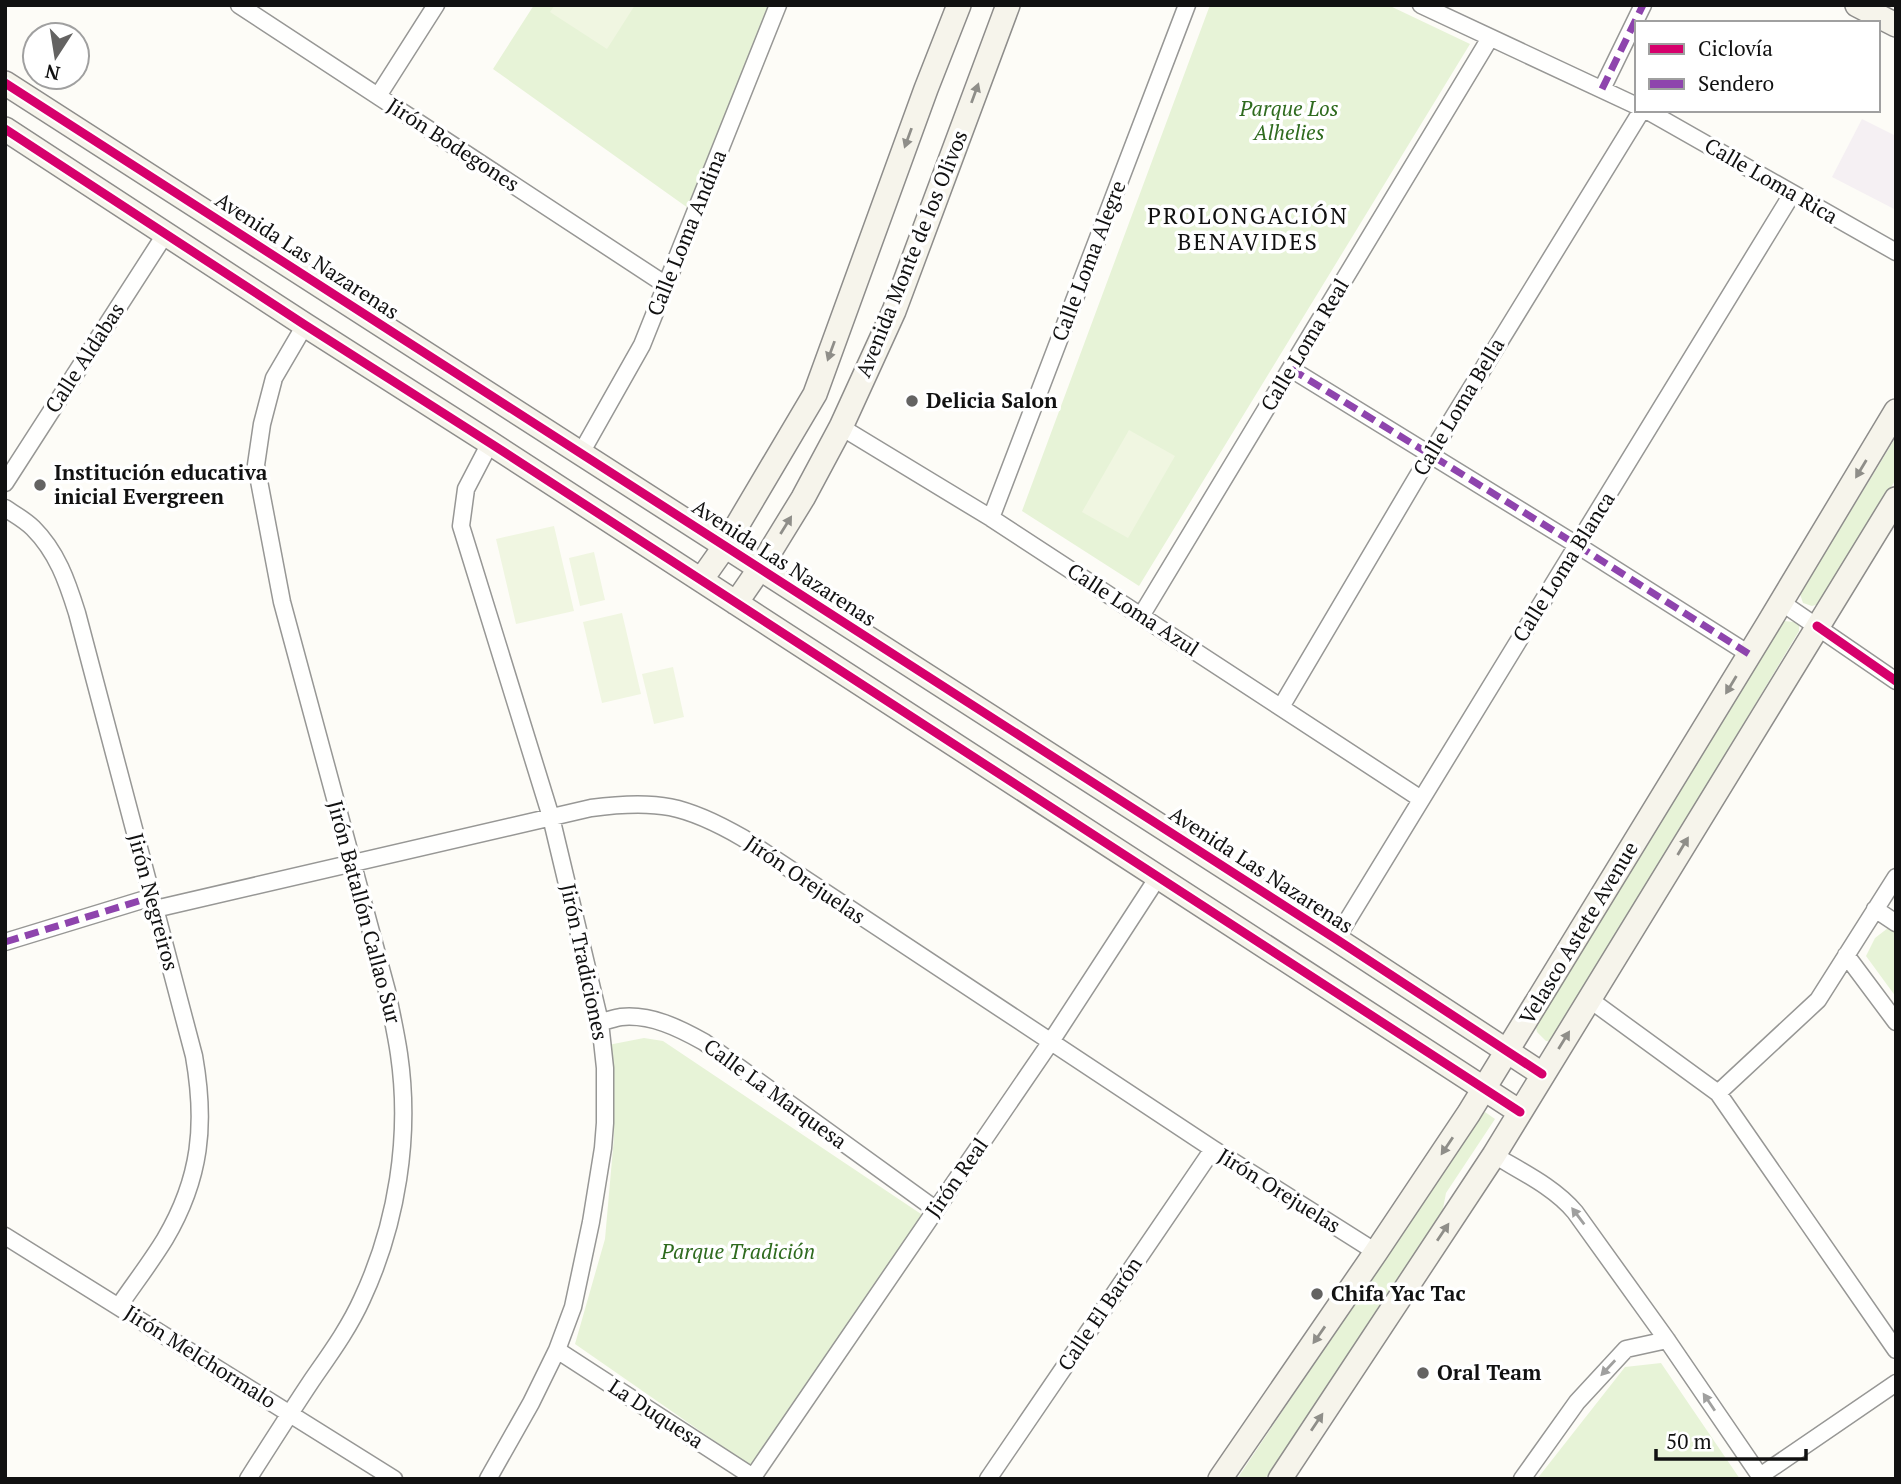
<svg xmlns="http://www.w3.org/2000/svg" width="1901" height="1484" font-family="'PT Serif',serif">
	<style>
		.industrial { fill: #f5f0f3 }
		.green { fill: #e7f3d7 }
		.pitch { fill: #f0f6e1 }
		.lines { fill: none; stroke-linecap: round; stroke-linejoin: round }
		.street-casing { stroke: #979795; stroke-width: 19 }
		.secondary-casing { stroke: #8e8d8b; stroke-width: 26 }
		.street { stroke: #fffffe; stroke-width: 16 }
		.secondary { stroke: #f6f4eb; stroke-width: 23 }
		.quiet { stroke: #8e44ad; stroke-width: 7; stroke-dasharray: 14 7; stroke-linecap: butt }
		.cycleway-casing { stroke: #fff; stroke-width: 13 }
		.cycleway { stroke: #d6006c; stroke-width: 9 }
		.oneway { fill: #8f8e89 }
		.oneway2 { fill: #a0a09f }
		.poi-dot { fill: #646362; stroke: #fff; stroke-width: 2.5 }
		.labels { text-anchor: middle; stroke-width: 7; stroke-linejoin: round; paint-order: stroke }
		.park-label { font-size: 21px; font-style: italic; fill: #2f6b1f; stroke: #fff }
		.street-label { font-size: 21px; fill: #111; stroke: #fff }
		.poi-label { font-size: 21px; font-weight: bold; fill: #111; stroke: #fff; text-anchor: start }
		.neighbourhood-label { font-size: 23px; letter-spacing: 2px; fill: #111; stroke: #fff }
	</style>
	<rect width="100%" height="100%" fill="#fdfcf7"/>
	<path class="industrial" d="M 1862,119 L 1896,136 L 1896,210 L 1832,177 Z"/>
	<path class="green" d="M 534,5 L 770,5 L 688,208 L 493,69 Z
		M 1210,5 L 1388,5 L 1470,44 L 1139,586 L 1022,511 Z
		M 1896,437 L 1896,479 L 1822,603 L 1812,606 L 1803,603 L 1800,594 Z
		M 1784,621 L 1794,622 L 1799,625 L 1799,631 L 1553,1042 L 1546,1041 L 1537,1032 L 1535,1023 Z
		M 1888,928 L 1896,933 L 1896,997 L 1866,956 L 1875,938 Z
		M 644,1038 L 663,1041 L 924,1216 L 752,1467 L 575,1344 L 605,1239 L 614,1137 L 612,1084 L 608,1045 Z
		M 1485,1112 L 1495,1119 L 1446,1193 L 1442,1214 L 1265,1479 L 1237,1479 L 1481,1115 Z
		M 1661,1363 L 1740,1479 L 1537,1479 L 1625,1367 Z"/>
	<path class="pitch" d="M 555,5 L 635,5 L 607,49 L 550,12 Z
		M 1129,430 L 1175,456 L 1128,538 L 1082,512 Z
		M 554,526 L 574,611 L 516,624 L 496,539 Z
		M 594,552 L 605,600 L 580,606 L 569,558 Z
		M 622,613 L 641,694 L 602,703 L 583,622 Z
		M 673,667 L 684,717 L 654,724 L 642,674 Z"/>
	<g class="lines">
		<g class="street-casing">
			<path id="street" d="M 239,5 L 666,285
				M 1421,5 L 1637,106
				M 1602,89 L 1643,5
				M 378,96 L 436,5
				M 1646,110 L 1896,252
				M 1291,369 L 1577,545 L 1749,654
				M 841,427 L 991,518 L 1421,799
				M 581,453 L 642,345 L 778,5
				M 5,483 L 166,233
				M 5,508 C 14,514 25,520 33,528 C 57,552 67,581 77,613 L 194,1056 C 206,1124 201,1178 165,1239 C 151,1262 134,1284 119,1306
				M 991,518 L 1187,5
				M 1781,602 L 1896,681
				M 1141,616 L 1490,38
				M 1281,707 L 1430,455 L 1642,110
				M 155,909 L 591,808 C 657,799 686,805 743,838 L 1213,1149 L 1376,1252
				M 1875,909 L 1896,923
				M 1336,939 L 1792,194
				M 5,942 L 152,897
				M 1846,955 L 1896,1022
				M 1589,999 L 1718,1093 L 1896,1350
				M 600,1022 C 607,1021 614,1018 621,1017 C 651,1014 679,1028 704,1042 L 935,1209
				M 1718,1093 L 1818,1000 L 1896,877
				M 1494,1155 C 1522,1172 1554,1187 1575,1212 L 1667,1340 L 1762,1479
				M 5,1236 L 394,1479
				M 557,1350 L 756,1479
				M 1760,1476 L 1896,1383
				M 753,1477 L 1050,1043 L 1158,877
				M 248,1479 C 269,1446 290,1413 312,1380 C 330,1354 349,1328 362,1299 C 397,1224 411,1136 399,1054 C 396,1033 391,1012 387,991 L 282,602 L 256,465 L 262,424 L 274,378 L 305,325
				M 488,1479 L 531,1403 L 557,1350 L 573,1307 L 591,1222 L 603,1148 L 605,1123 L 605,1068 L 600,1022 L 551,817 L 461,526 L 466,489 L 490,443
				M 988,1479 L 1213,1149
				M 1522,1479 L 1577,1402 L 1626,1349 L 1667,1340"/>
		</g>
		<g class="secondary-casing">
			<path id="secondary" d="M 1857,5 L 1896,25
				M 5,83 L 1336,939 L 1542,1074
				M 5,129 L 305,325 L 490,443 L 1520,1112
				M 701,580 L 725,546 L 815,394 L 926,89 L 959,5
				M 736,603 L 760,568 L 803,498 L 841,427 L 894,311 L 1008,5
				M 1220,1479 L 1376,1252 L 1469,1113 L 1768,624 L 1896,411
				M 1280,1479 L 1494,1155 L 1896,499"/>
		</g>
		<use href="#street" class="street"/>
		<use href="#secondary" class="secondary"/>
		<path class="quiet" d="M 1602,89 L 1643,5
			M 1291,369 L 1577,545 L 1749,654
			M 5,942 L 152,897"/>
		<g class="cycleway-casing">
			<path id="cycleway" d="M 5,83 L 1336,939 L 1542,1074
				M 5,129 L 305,325 L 490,443 L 1520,1112
				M 1817,626 L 1896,681"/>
		</g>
		<use href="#cycleway" class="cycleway"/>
	</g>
	<defs><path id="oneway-solid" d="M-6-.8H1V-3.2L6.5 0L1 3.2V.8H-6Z" transform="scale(1.75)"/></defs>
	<g class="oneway">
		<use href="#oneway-solid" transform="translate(975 93) rotate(-70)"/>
		<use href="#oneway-solid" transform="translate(908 138) rotate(110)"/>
		<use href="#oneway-solid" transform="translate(831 351) rotate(110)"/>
		<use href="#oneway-solid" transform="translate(1861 469) rotate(121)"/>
		<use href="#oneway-solid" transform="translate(786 525) rotate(-58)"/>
		<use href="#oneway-solid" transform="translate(1731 685) rotate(121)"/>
		<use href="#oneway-solid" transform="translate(1683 846) rotate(-59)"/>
		<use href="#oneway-solid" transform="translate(1564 1040) rotate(-58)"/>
		<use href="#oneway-solid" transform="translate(1447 1146) rotate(124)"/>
		<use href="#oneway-solid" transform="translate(1443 1232) rotate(-56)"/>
		<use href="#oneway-solid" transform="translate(1319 1335) rotate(125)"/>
		<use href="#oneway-solid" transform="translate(1317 1422) rotate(-56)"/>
	</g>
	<g class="oneway2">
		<use href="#oneway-solid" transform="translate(1578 1216) rotate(-127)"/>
		<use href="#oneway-solid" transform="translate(1608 1368) rotate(133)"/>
		<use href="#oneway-solid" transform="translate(1709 1402) rotate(-124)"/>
	</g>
	<g class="poi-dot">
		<circle cx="912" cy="401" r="7"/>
		<circle cx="40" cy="485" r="7"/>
		<circle cx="1317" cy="1294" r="7"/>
		<circle cx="1423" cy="1373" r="7"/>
	</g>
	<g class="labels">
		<g class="park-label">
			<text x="1289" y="116">Parque Los<tspan x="1289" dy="24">Alhelies</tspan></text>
			<text x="738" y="1259">Parque Tradición</text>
		</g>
		<g class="street-label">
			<text transform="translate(453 145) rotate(33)" y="7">Jirón Bodegones</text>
			<text transform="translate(1771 181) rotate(30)" y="7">Calle Loma Rica</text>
			<text transform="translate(687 233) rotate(-68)" y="7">Calle Loma Andina</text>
			<text transform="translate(912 254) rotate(-68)" y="7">Avenida Monte de los Olivos</text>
			<text transform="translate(307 256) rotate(33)" y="7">Avenida Las Nazarenas</text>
			<text transform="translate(1089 261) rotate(-69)" y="7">Calle Loma Alegre</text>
			<text transform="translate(1305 345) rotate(-59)" y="7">Calle Loma Real</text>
			<text transform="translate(85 358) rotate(-57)" y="7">Calle Aldabas</text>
			<text transform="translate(1459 407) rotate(-59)" y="7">Calle Loma Bella</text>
			<text transform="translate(784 563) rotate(33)" y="7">Avenida Las Nazarenas</text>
			<text transform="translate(1564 567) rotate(-58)" y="7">Calle Loma Blanca</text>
			<text transform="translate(1133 610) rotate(33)" y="7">Calle Loma Azul</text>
			<text transform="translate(1261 870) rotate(33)" y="7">Avenida Las Nazarenas</text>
			<text transform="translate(805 880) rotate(34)" y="7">Jirón Orejuelas</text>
			<text transform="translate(153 902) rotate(75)" y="7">Jirón Negreiros</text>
			<text transform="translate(364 912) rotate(75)" y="7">Jirón Batallón Callao Sur</text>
			<text transform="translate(1579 933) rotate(-59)" y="7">Velasco Astete Avenue</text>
			<text transform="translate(584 962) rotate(78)" y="7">Jirón Tradiciones</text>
			<text transform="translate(775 1094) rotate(36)" y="7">Calle La Marquesa</text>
			<text transform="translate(957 1178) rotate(-55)" y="7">Jirón Real</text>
			<text transform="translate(1279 1191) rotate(32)" y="7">Jirón Orejuelas</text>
			<text transform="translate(1100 1314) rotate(-56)" y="7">Calle El Barón</text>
			<text transform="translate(200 1357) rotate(32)" y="7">Jirón Melchormalo</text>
			<text transform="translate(656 1414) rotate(33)" y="7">La Duquesa</text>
		</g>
		<g class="poi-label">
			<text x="926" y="408">Delicia Salon</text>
			<text x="54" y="480">Institución educativa<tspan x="54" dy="24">inicial Evergreen</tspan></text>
			<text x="1331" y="1301">Chifa Yac Tac</text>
			<text x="1437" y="1380">Oral Team</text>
		</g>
		<g class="neighbourhood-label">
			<text x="1248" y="224">PROLONGACIÓN<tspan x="1248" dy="26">BENAVIDES</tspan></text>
		</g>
	</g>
	<rect width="1901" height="1484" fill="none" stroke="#111111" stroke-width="14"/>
	<rect x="1635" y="21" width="245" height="91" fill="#ffffff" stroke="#a0a0a0" stroke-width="2"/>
	<rect x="1649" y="44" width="35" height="10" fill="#d6006c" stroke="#a0a0a0" stroke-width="2"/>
	<text x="1698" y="56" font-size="21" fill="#111111">Ciclovía</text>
	<rect x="1649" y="79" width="35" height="10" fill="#8e44ad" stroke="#a0a0a0" stroke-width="2"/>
	<text x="1698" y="91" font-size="21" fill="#111111">Sendero</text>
	<g transform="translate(56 56) rotate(192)"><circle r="33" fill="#ffffff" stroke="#a0a0a0" stroke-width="2"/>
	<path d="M0-5L12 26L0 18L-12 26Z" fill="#646362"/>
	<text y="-10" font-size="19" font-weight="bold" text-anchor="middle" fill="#111111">N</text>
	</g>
	<path d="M1656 1449v10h150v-10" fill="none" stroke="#111111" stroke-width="3.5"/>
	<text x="1666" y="1449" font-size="21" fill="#111111" stroke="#ffffff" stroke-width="5" paint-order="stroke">50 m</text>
</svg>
